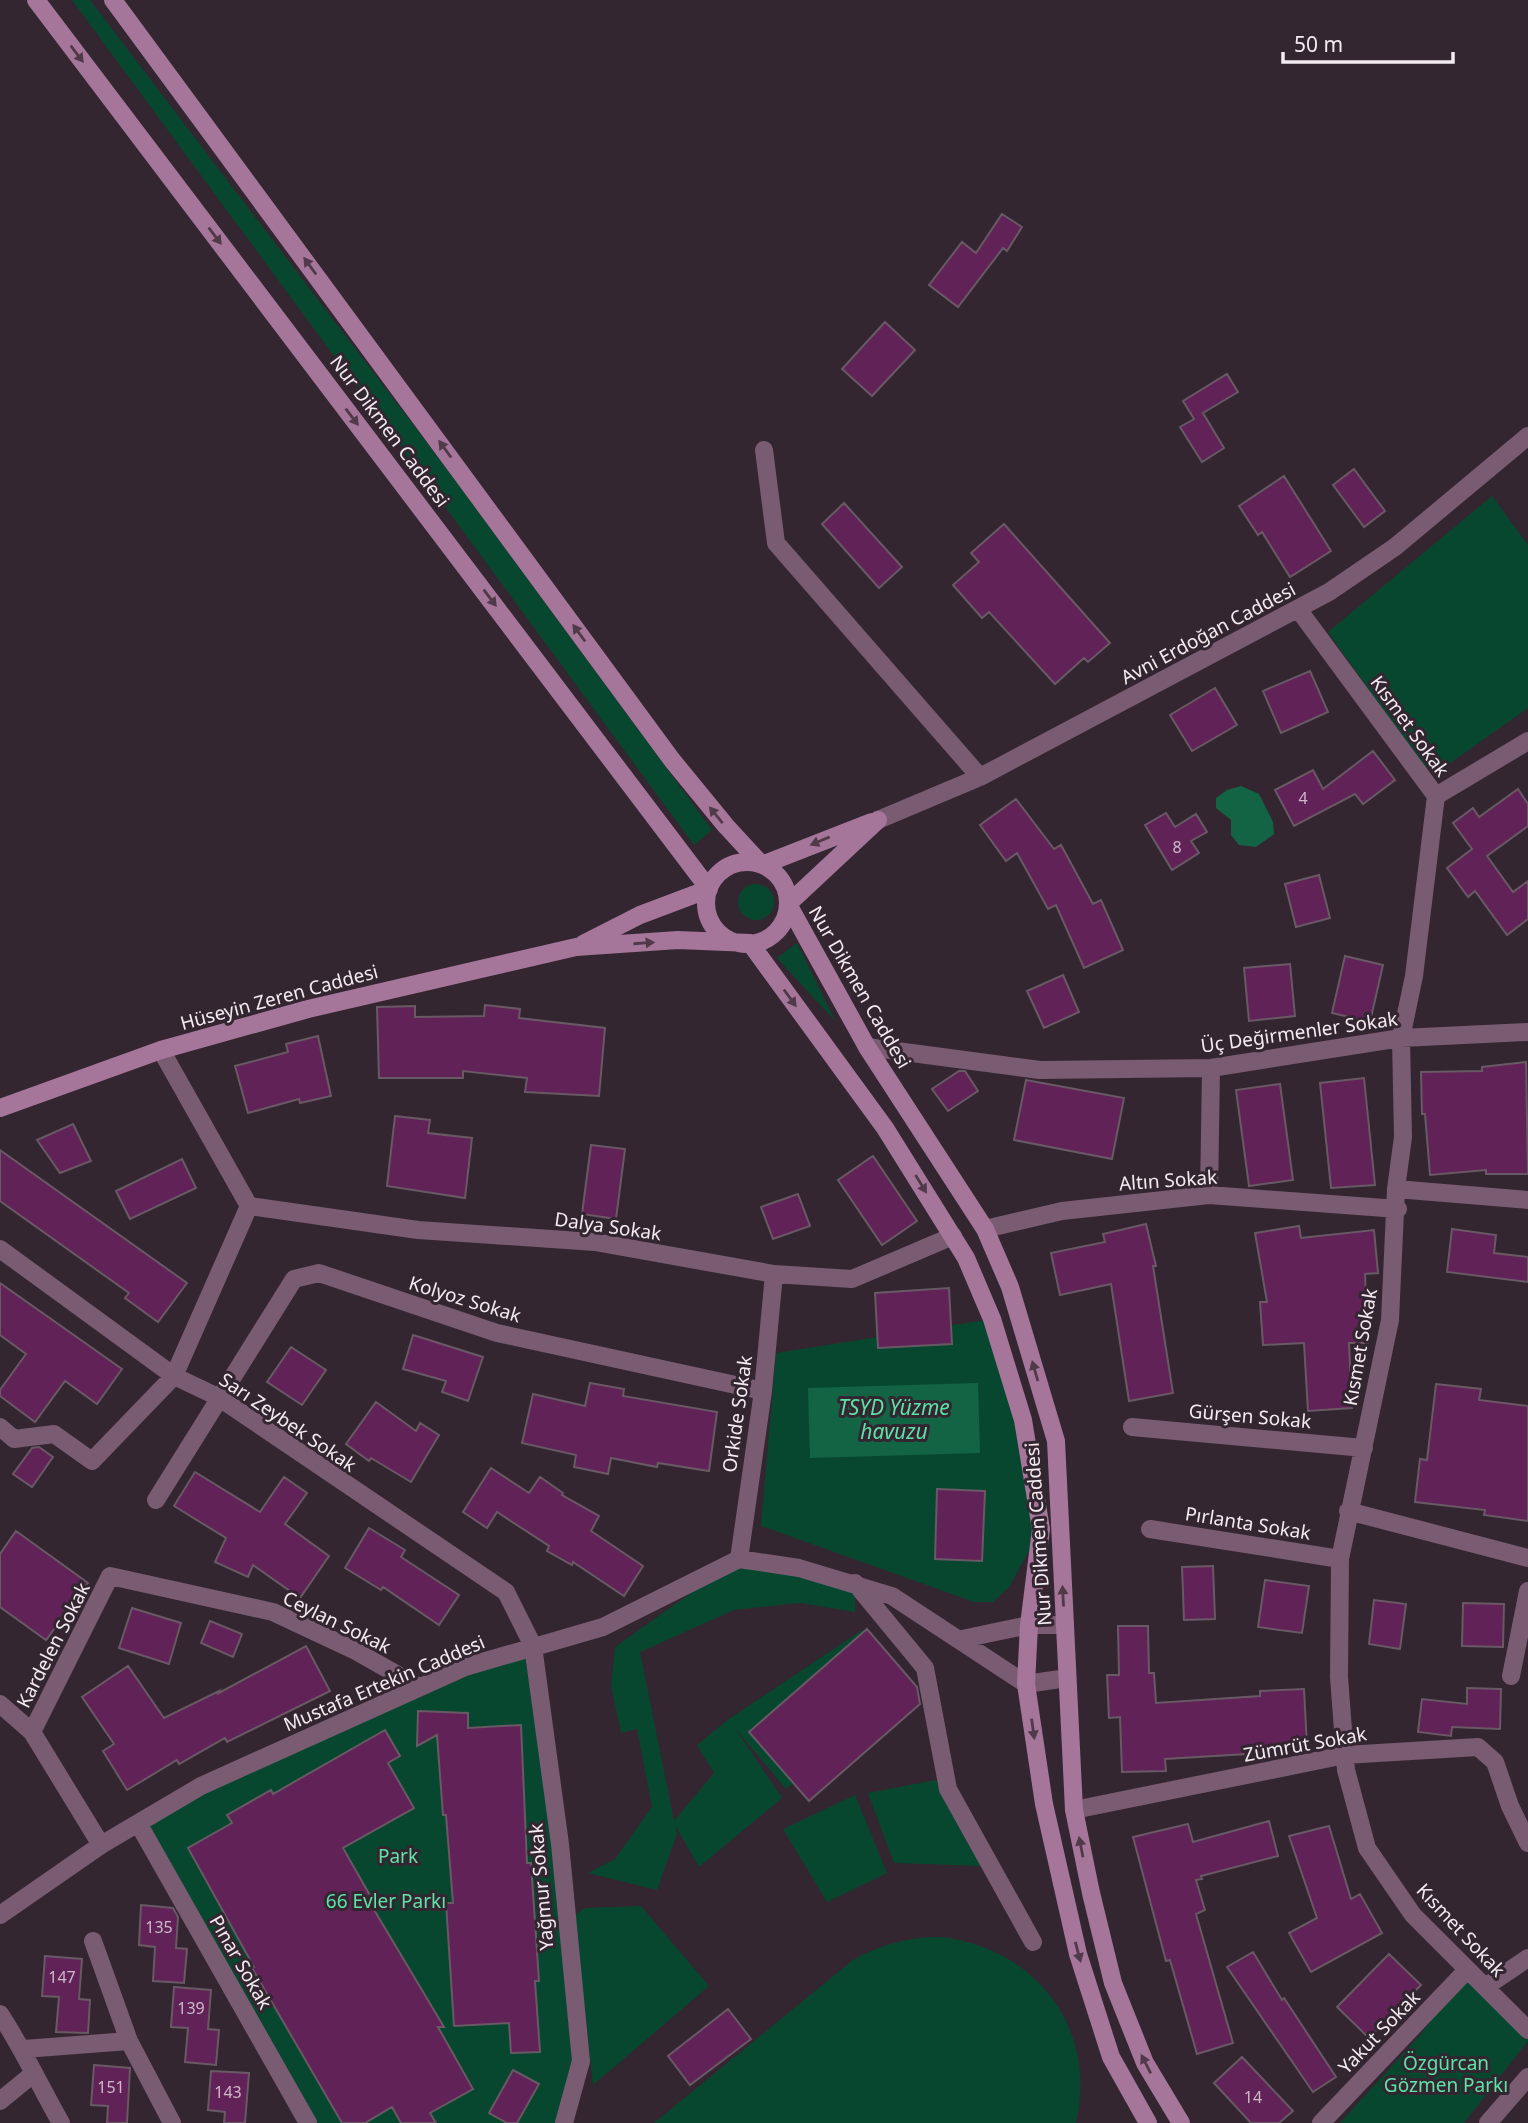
<svg xmlns="http://www.w3.org/2000/svg" width="1528" height="2123" font-family="'Noto Sans',sans-serif">
	<style>
		.green { fill: #08472f }
		.water { fill: #126444 }
		.building { fill: #612257; stroke: #685964; stroke-width: 2 }
		.lines { fill: none; stroke-linecap: round; stroke-linejoin: round }
		.street { stroke: #795b72; stroke-width: 18 }
		.secondary { stroke: #a5769a; stroke-width: 18 }
		.oneway { fill: #503a4a }
		.labels { text-anchor: middle; stroke-width: 6; stroke-linejoin: round; paint-order: stroke }
		.number-label { font-size: 16px; fill: #cfb8ca }
		.street-label { font-size: 19px; fill: #f4eaf1; stroke: #332630 }
		.park-label { font-size: 19px; fill: #5ee3a9; stroke: #332630 }
		.water-label { font-size: 21px; font-style: italic; fill: #5ce1a7; stroke: #332630 }
	</style>
	<rect width="100%" height="100%" fill="#332630"/>
	<path class="green" d="M 72,0 L 90,0 L 443,464 L 712,830 L 694,845 Z
		M 1492,496 L 1528,545 L 1528,708 L 1446,766 L 1424,768 L 1328,632 Z
		M738 902a18 18 0 1 1 36 0a18 18 0 1 1-36 0Z
		M 797,943 L 835,1021 L 777,958 Z
		M 992,1319 L 1041,1529 L 1009,1587 L 993,1602 L 974,1602 L 761,1526 L 776,1353 Z
		M 739,1559 L 855,1583 L 855,1612 L 800,1603 L 734,1610 L 640,1652 L 674,1821 L 714,1773 L 697,1745 L 729,1719 L 862,1630 L 914,1686 L 786,1789 L 735,1728 L 782,1798 L 699,1867 L 675,1825 L 677,1834 L 657,1890 L 588,1873 L 615,1859 L 652,1807 L 637,1729 L 621,1733 L 611,1686 L 615,1647 Z
		M 533,1646 L 581,2061 L 564,2123 L 308,2123 L 138,1823 L 201,1786 Z
		M 936,1780 L 983,1866 L 894,1863 L 868,1793 Z
		M 855,1795 L 887,1873 L 827,1902 L 783,1829 Z
		M 641,1906 L 709,1986 L 593,2085 L 575,1916 L 584,1908 Z
		M 941,1937 C 1036,1948 1098,2028 1076,2123 L 654,2123 L 853,1960 C 881,1944 909,1937 941,1937 Z
		M 1467,1970 L 1528,2030 L 1528,2041 L 1464,2123 L 1340,2123 L 1421,2034 Z"/>
	<path class="water" d="M 1241,786 L 1259,794 L 1273,822 L 1274,834 L 1256,847 L 1239,845 L 1231,835 L 1231,820 L 1216,808 L 1216,798 L 1227,790 Z
		M 978,1383 L 980,1453 L 810,1458 L 808,1388 Z"/>
	<path class="building" d="M 1002,214 L 1022,227 L 1007,251 L 1003,248 L 958,307 L 929,285 L 962,242 L 976,253 Z
		M 885,322 L 915,350 L 872,396 L 842,369 Z
		M 1227,374 L 1238,392 L 1203,413 L 1224,448 L 1202,462 L 1180,427 L 1194,419 L 1183,401 Z
		M 1354,469 L 1385,511 L 1364,527 L 1333,485 Z
		M 1284,476 L 1331,551 L 1290,577 L 1262,532 L 1258,535 L 1239,506 Z
		M 844,503 L 902,567 L 879,588 L 822,524 Z
		M 1004,524 L 1110,643 L 1088,662 L 1084,658 L 1055,684 L 989,612 L 982,618 L 953,585 L 979,562 L 971,553 Z
		M 1310,671 L 1328,712 L 1281,733 L 1263,691 Z
		M 1215,688 L 1237,725 L 1192,751 L 1170,715 Z
		M 1373,751 L 1395,780 L 1363,804 L 1355,794 L 1294,826 L 1275,790 L 1313,770 L 1323,789 Z
		M 1518,789 L 1528,804 L 1528,826 L 1487,856 L 1513,892 L 1528,881 L 1528,919 L 1507,935 L 1475,891 L 1468,897 L 1447,868 L 1472,849 L 1453,823 L 1473,808 L 1479,817 Z
		M 1016,799 L 1054,849 L 1061,845 L 1093,904 L 1101,900 L 1123,950 L 1084,968 L 1056,905 L 1048,909 L 1017,853 L 1006,861 L 980,825 Z
		M 1166,813 L 1175,827 L 1196,814 L 1207,832 L 1191,841 L 1199,853 L 1172,870 L 1145,825 Z
		M 1319,875 L 1330,918 L 1296,927 L 1285,884 Z
		M 1345,956 L 1383,965 L 1370,1022 L 1332,1013 Z
		M 1290,964 L 1295,1016 L 1249,1021 L 1244,968 Z
		M 1063,975 L 1079,1012 L 1044,1028 L 1027,991 Z
		M 485,1005 L 520,1009 L 519,1018 L 605,1028 L 599,1096 L 525,1092 L 527,1078 L 463,1071 L 463,1078 L 379,1078 L 377,1007 L 415,1006 L 415,1017 L 484,1016 Z
		M 318,1036 L 331,1096 L 300,1103 L 299,1099 L 248,1113 L 235,1066 L 288,1052 L 286,1044 Z
		M 1526,1062 L 1528,1174 L 1486,1174 L 1486,1170 L 1430,1175 L 1425,1114 L 1422,1114 L 1421,1072 L 1482,1071 L 1482,1067 Z
		M 959,1071 L 965,1071 L 978,1091 L 948,1111 L 932,1089 Z
		M 1364,1078 L 1375,1185 L 1331,1188 L 1320,1083 Z
		M 1026,1080 L 1124,1098 L 1112,1159 L 1014,1140 Z
		M 1280,1084 L 1293,1180 L 1249,1186 L 1236,1090 Z
		M 395,1116 L 430,1120 L 428,1133 L 472,1138 L 465,1198 L 387,1186 Z
		M 73,1124 L 91,1161 L 60,1173 L 37,1140 Z
		M 591,1145 L 625,1149 L 616,1219 L 582,1214 Z
		M 0,1150 L 187,1283 L 158,1322 L 125,1298 L 129,1293 L 0,1201 Z
		M 873,1156 L 917,1221 L 882,1245 L 838,1180 Z
		M 182,1159 L 196,1188 L 130,1219 L 116,1191 Z
		M 798,1194 L 810,1226 L 773,1239 L 761,1207 Z
		M 1146,1224 L 1156,1266 L 1153,1266 L 1173,1393 L 1129,1401 L 1111,1284 L 1060,1295 L 1051,1253 L 1105,1242 L 1103,1234 Z
		M 1299,1226 L 1301,1238 L 1374,1230 L 1378,1273 L 1365,1274 L 1368,1343 L 1349,1343 L 1352,1408 L 1308,1411 L 1304,1343 L 1263,1345 L 1260,1302 L 1267,1302 L 1255,1233 Z
		M 1452,1229 L 1496,1235 L 1494,1253 L 1528,1257 L 1528,1282 L 1447,1272 Z
		M 0,1283 L 122,1369 L 97,1404 L 65,1381 L 35,1422 L 0,1396 L 0,1390 L 26,1354 L 0,1335 Z
		M 949,1288 L 952,1344 L 878,1348 L 875,1293 Z
		M 413,1335 L 483,1357 L 468,1401 L 442,1392 L 446,1381 L 403,1369 Z
		M 291,1347 L 326,1370 L 302,1405 L 267,1382 Z
		M 590,1383 L 624,1389 L 623,1396 L 717,1412 L 709,1471 L 658,1463 L 657,1467 L 611,1458 L 608,1474 L 574,1467 L 576,1455 L 522,1443 L 533,1394 L 585,1406 Z
		M 1436,1384 L 1481,1389 L 1479,1400 L 1528,1406 L 1528,1521 L 1484,1515 L 1485,1510 L 1415,1502 L 1420,1459 L 1427,1460 Z
		M 376,1402 L 416,1431 L 420,1423 L 439,1435 L 411,1482 L 371,1458 L 369,1461 L 346,1444 Z
		M 39,1447 L 53,1457 L 32,1487 L 13,1474 L 32,1448 Z
		M 491,1468 L 529,1493 L 540,1477 L 563,1493 L 562,1495 L 599,1516 L 591,1531 L 643,1566 L 624,1596 L 573,1562 L 572,1565 L 547,1551 L 549,1546 L 497,1512 L 487,1528 L 463,1512 Z
		M 195,1472 L 260,1512 L 284,1477 L 307,1493 L 285,1524 L 329,1556 L 300,1598 L 253,1565 L 248,1577 L 215,1562 L 226,1538 L 174,1506 Z
		M 937,1489 L 985,1491 L 982,1561 L 935,1559 Z
		M 369,1528 L 405,1550 L 401,1557 L 459,1595 L 439,1625 L 383,1587 L 381,1590 L 345,1568 Z
		M 16,1531 L 88,1583 L 46,1640 L 0,1607 L 0,1554 Z
		M 1213,1566 L 1215,1619 L 1184,1620 L 1182,1567 Z
		M 1265,1580 L 1309,1586 L 1302,1633 L 1258,1627 Z
		M 1374,1600 L 1406,1604 L 1400,1649 L 1369,1644 Z
		M 1463,1603 L 1504,1604 L 1503,1647 L 1462,1646 Z
		M 132,1608 L 181,1623 L 169,1664 L 119,1648 Z
		M 210,1621 L 242,1634 L 233,1657 L 201,1643 Z
		M 1118,1626 L 1148,1626 L 1149,1673 L 1154,1673 L 1156,1703 L 1260,1696 L 1260,1691 L 1304,1689 L 1307,1746 L 1247,1748 L 1247,1754 L 1165,1759 L 1166,1771 L 1122,1772 L 1120,1717 L 1109,1718 L 1107,1675 L 1119,1675 Z
		M 867,1629 L 917,1687 L 920,1704 L 809,1801 L 749,1732 Z
		M 306,1646 L 330,1691 L 227,1742 L 225,1738 L 179,1764 L 177,1760 L 127,1790 L 103,1751 L 114,1744 L 82,1697 L 128,1666 L 164,1718 L 219,1691 L 217,1694 Z
		M 1467,1688 L 1501,1689 L 1500,1729 L 1452,1727 L 1451,1736 L 1418,1732 L 1422,1699 L 1467,1704 Z
		M 418,1711 L 468,1713 L 468,1728 L 521,1725 L 527,1863 L 531,1863 L 539,1981 L 535,1981 L 540,2052 L 511,2053 L 509,2023 L 454,2026 L 446,1903 L 453,1903 L 446,1815 L 443,1815 L 437,1735 L 417,1746 Z
		M 385,1730 L 400,1756 L 388,1763 L 414,1808 L 343,1848 L 376,1906 L 373,1908 L 444,2027 L 438,2027 L 473,2089 L 430,2113 L 436,2123 L 401,2123 L 392,2107 L 365,2123 L 342,2123 L 252,1968 L 254,1967 L 188,1848 L 232,1823 L 227,1815 L 271,1790 L 273,1794 Z
		M 1269,1821 L 1278,1856 L 1201,1876 L 1202,1879 L 1196,1880 L 1205,1910 L 1196,1914 L 1233,2043 L 1197,2054 L 1170,1960 L 1166,1961 L 1133,1837 L 1188,1824 L 1193,1842 Z
		M 1329,1826 L 1351,1899 L 1360,1894 L 1382,1933 L 1311,1972 L 1289,1933 L 1317,1918 L 1289,1836 Z
		M 141,1905 L 173,1908 L 178,1917 L 176,1948 L 187,1949 L 184,1983 L 153,1981 L 155,1947 L 139,1945 Z
		M 1253,1952 L 1282,2000 L 1284,1998 L 1336,2077 L 1313,2092 L 1227,1967 Z
		M 1389,1954 L 1421,1985 L 1369,2038 L 1337,2007 Z
		M 45,1956 L 82,1959 L 79,1999 L 90,2000 L 88,2033 L 56,2032 L 59,1997 L 42,1996 Z
		M 174,1987 L 211,1990 L 208,2029 L 219,2030 L 216,2065 L 185,2062 L 188,2028 L 171,2027 Z
		M 728,2009 L 751,2039 L 690,2085 L 668,2056 Z
		M 1242,2057 L 1293,2111 L 1279,2123 L 1251,2123 L 1214,2083 Z
		M 94,2065 L 130,2068 L 127,2123 L 107,2123 L 108,2106 L 91,2105 Z
		M 513,2070 L 539,2084 L 517,2123 L 507,2123 L 489,2113 Z
		M 211,2071 L 249,2073 L 245,2123 L 224,2123 L 225,2112 L 208,2110 Z"/>
	<g class="lines">
		<path class="street" d="M 764,450 L 776,543 L 980,777
			M 1298,609 L 1436,796 L 1414,976 L 1401,1038 L 1403,1137 L 1396,1189 L 1390,1320 L 1340,1559 L 1339,1677 L 1346,1770 L 1367,1848 L 1413,1915 L 1528,2030
			M 1436,796 L 1528,741
			M 878,820 L 980,777 L 1329,592 L 1395,547 L 1528,436
			M 867,1047 L 1040,1070 L 1211,1068 L 1401,1038 L 1528,1032
			M 1396,1189 L 1528,1200
			M 1209,1195 L 1211,1068
			M 249,1206 L 418,1230 L 595,1242 L 774,1274 L 852,1279 L 953,1236
			M 985,1229 L 1062,1211 L 1209,1195 L 1398,1209
			M 0,1249 L 174,1376 L 218,1397 L 506,1592 L 533,1646 L 560,1844 L 581,2061 L 564,2123
			M 0,1427 L 14,1439 L 54,1434 L 92,1461 L 174,1376 L 249,1206 L 161,1050
			M 1132,1427 L 1364,1448
			M 156,1500 L 294,1279 L 319,1273 L 497,1333 L 763,1391
			M 1348,1511 L 1528,1558
			M 1150,1529 L 1340,1559
			M 739,1559 L 763,1391 L 774,1274
			M 855,1583 L 925,1668 L 948,1789 L 1033,1942
			M 962,1639 L 1029,1625 L 1065,1625
			M 1511,1676 L 1528,1591
			M 0,1704 L 32,1732 L 101,1845
			M 32,1732 L 110,1576 L 273,1612 L 354,1650 L 419,1687
			M 1074,1810 L 1345,1755 L 1478,1747 L 1495,1762 L 1510,1806 L 1528,1843
			M 138,1823 L 308,2123
			M 0,1915 L 101,1845 L 201,1786 L 465,1667 L 603,1627 L 739,1559 L 799,1568 L 892,1596 L 1026,1684 L 1067,1678
			M 93,1941 L 129,2041
			M 1485,1987 L 1528,1958
			M 0,2014 C 23,2049 40,2086 61,2123
			M 24,2049 L 129,2041 L 172,2123
			M 0,2101 L 33,2074
			M 1321,2123 L 1467,1970
			M 1488,2123 L 1528,2077"/>
		<path class="secondary" d="M 36,0 L 709,889 L 640,915 L 583,944
			M 113,0 L 672,760 L 726,826 L 762,865 L 872,822
			M 878,820 L 788,904 L 867,1047 L 985,1229 L 1010,1287 L 1056,1441 L 1074,1810 L 1091,1893 L 1113,1983 L 1145,2063 L 1181,2123
			M706 903a41 41 0 1 1 82 0a41 41 0 1 1-82 0Z
			M 0,1108 L 161,1050 L 308,1009 L 576,947 L 678,940 L 750,943 L 885,1128 L 966,1258 L 992,1319 L 1023,1420 L 1041,1529 L 1029,1625 L 1026,1684 L 1044,1804 L 1078,1954 L 1111,2057 L 1148,2123"/>
	</g>
	<defs><path id="oneway-solid" d="M-6-.8H1V-3.2L6.5 0L1 3.2V.8H-6Z" transform="scale(1.75)"/></defs>
	<g class="oneway">
		<use href="#oneway-solid" transform="translate(77 54) rotate(53)"/>
		<use href="#oneway-solid" transform="translate(215 236) rotate(53)"/>
		<use href="#oneway-solid" transform="translate(310 266) rotate(-126)"/>
		<use href="#oneway-solid" transform="translate(352 417) rotate(53)"/>
		<use href="#oneway-solid" transform="translate(445 449) rotate(-126)"/>
		<use href="#oneway-solid" transform="translate(490 598) rotate(53)"/>
		<use href="#oneway-solid" transform="translate(579 633) rotate(-126)"/>
		<use href="#oneway-solid" transform="translate(716 815) rotate(-129)"/>
		<use href="#oneway-solid" transform="translate(820 841) rotate(157)"/>
		<use href="#oneway-solid" transform="translate(644 943) rotate(-4)"/>
		<use href="#oneway-solid" transform="translate(790 998) rotate(54)"/>
		<use href="#oneway-solid" transform="translate(921 1184) rotate(58)"/>
		<use href="#oneway-solid" transform="translate(1035 1371) rotate(-106)"/>
		<use href="#oneway-solid" transform="translate(1063 1596) rotate(-93)"/>
		<use href="#oneway-solid" transform="translate(1033 1729) rotate(82)"/>
		<use href="#oneway-solid" transform="translate(1081 1847) rotate(-101)"/>
		<use href="#oneway-solid" transform="translate(1078 1952) rotate(75)"/>
		<use href="#oneway-solid" transform="translate(1146 2064) rotate(-117)"/>
	</g>
	<g class="labels">
		<g class="number-label">
			<text x="1303" y="804">4</text>
			<text x="1177" y="853">8</text>
			<text x="159" y="1933">135</text>
			<text x="62" y="1983">147</text>
			<text x="191" y="2014">139</text>
			<text x="111" y="2093">151</text>
			<text x="228" y="2098">143</text>
			<text x="1253" y="2103">14</text>
		</g>
		<g class="street-label">
			<text transform="translate(390 431) rotate(53)" y="7">Nur Dikmen Caddesi</text>
			<text transform="translate(1208 633) rotate(-28)" y="7">Avni Erdoğan Caddesi</text>
			<text transform="translate(1410 726) rotate(54)" y="7">Kısmet Sokak</text>
			<text transform="translate(860 987) rotate(60)" y="7">Nur Dikmen Caddesi</text>
			<text transform="translate(279 997) rotate(-15)" y="7">Hüseyin Zeren Caddesi</text>
			<text transform="translate(1299 1032) rotate(-8)" y="7">Üç Değirmenler Sokak</text>
			<text transform="translate(1168 1180) rotate(-4)" y="7">Altın Sokak</text>
			<text transform="translate(608 1226) rotate(8)" y="7">Dalya Sokak</text>
			<text transform="translate(465 1299) rotate(17)" y="7">Kolyoz Sokak</text>
			<text transform="translate(1360 1347) rotate(-80)" y="7">Kısmet Sokak</text>
			<text transform="translate(737 1414) rotate(-82)" y="7">Orkide Sokak</text>
			<text transform="translate(1250 1416) rotate(5)" y="7">Gürşen Sokak</text>
			<text transform="translate(288 1422) rotate(34)" y="7">Sarı Zeybek Sokak</text>
			<text transform="translate(1248 1523) rotate(9)" y="7">Pırlanta Sokak</text>
			<text transform="translate(1038 1534) rotate(-94)" y="7">Nur Dikmen Caddesi</text>
			<text transform="translate(337 1622) rotate(26)" y="7">Ceylan Sokak</text>
			<text transform="translate(53 1645) rotate(-63)" y="7">Kardelen Sokak</text>
			<text transform="translate(384 1683) rotate(-23)" y="7">Mustafa Ertekin Caddesi</text>
			<text transform="translate(1305 1744) rotate(-10)" y="7">Zümrüt Sokak</text>
			<text transform="translate(541 1887) rotate(-95)" y="7">Yağmur Sokak</text>
			<text transform="translate(1461 1930) rotate(47)" y="7">Kısmet Sokak</text>
			<text transform="translate(241 1962) rotate(60)" y="7">Pınar Sokak</text>
			<text transform="translate(1379 2032) rotate(-46)" y="7">Yakut Sokak</text>
		</g>
		<g class="park-label">
			<text x="398" y="1863">Park</text>
			<text x="386" y="1908">66 Evler Parkı</text>
			<text x="1446" y="2070">Özgürcan<tspan x="1446" dy="22">Gözmen Parkı</tspan></text>
		</g>
		<g class="water-label">
			<text x="894" y="1415">TSYD Yüzme<tspan x="894" dy="24">havuzu</tspan></text>
		</g>
	</g>
	<path d="M1283 52v10h170v-10" fill="none" stroke="#f4eaf1" stroke-width="3.5"/>
	<text x="1294" y="52" font-size="21" fill="#f4eaf1" stroke="#332630" stroke-width="5" paint-order="stroke">50 m</text>
</svg>
